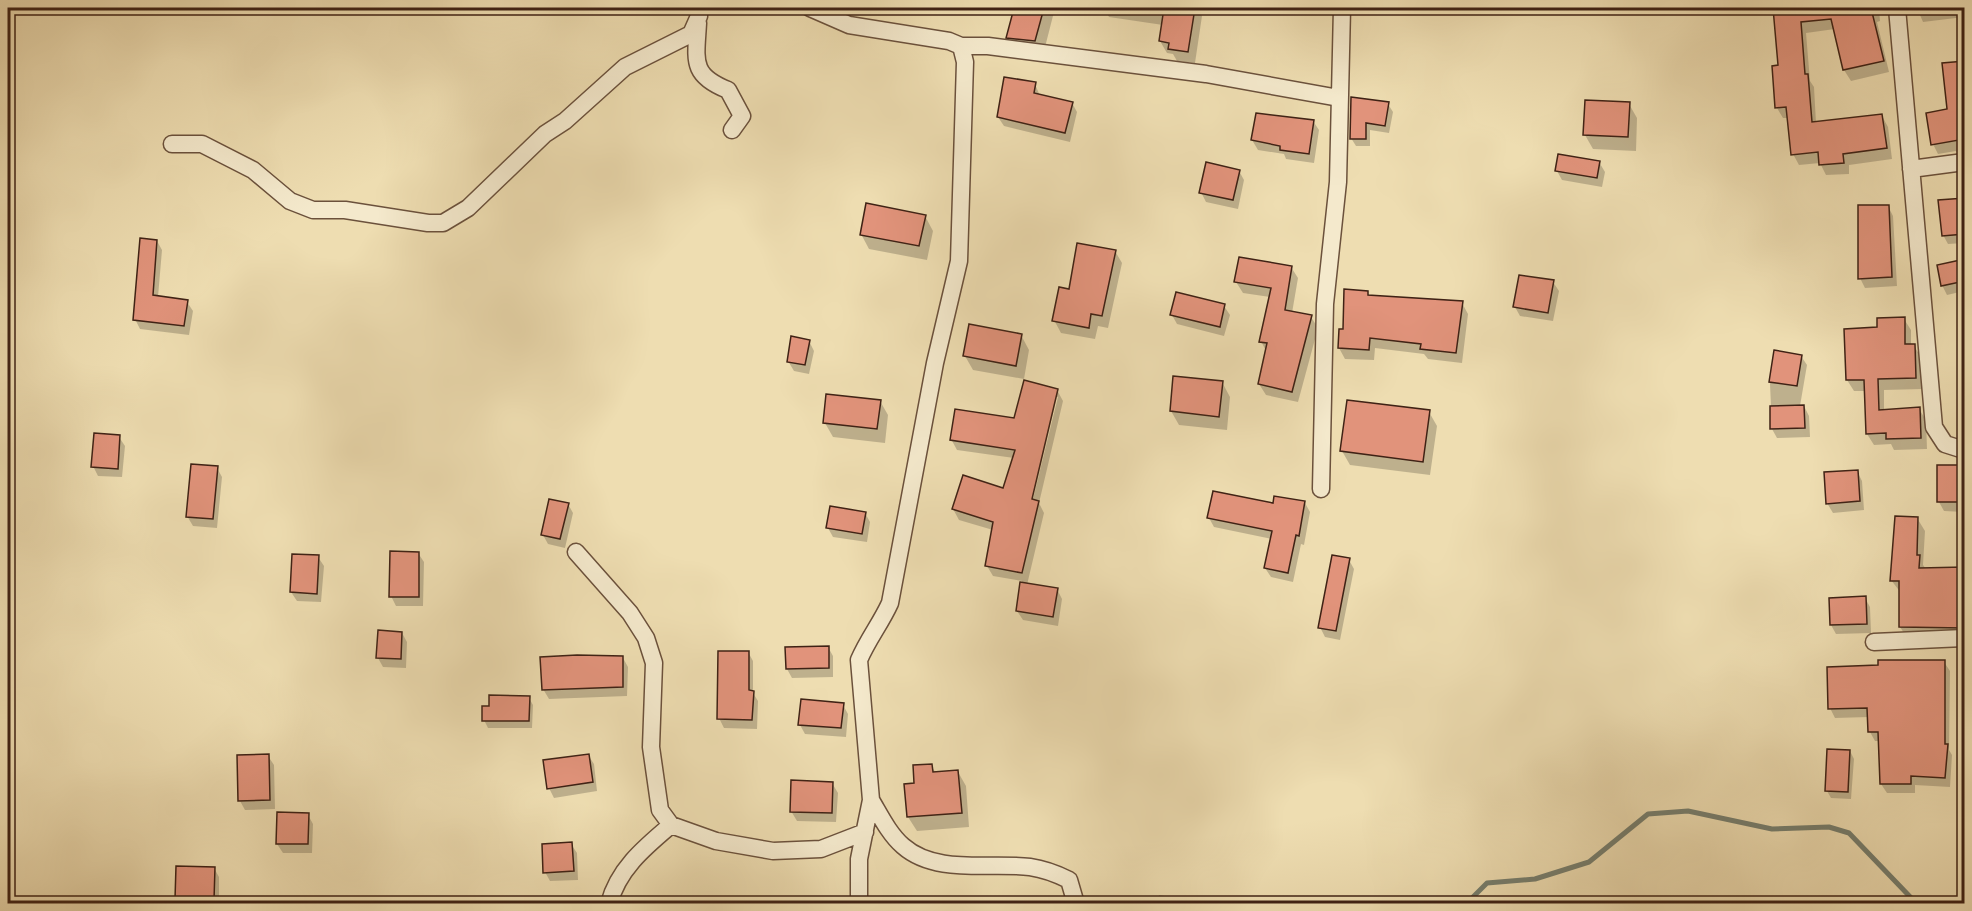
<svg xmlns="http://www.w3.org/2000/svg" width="1972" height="911" font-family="'IM FELL Great Primer',serif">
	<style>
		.shadow { fill: #0003; fill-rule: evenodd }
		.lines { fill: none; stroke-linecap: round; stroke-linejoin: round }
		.stream { stroke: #767e6e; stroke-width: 5 }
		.building { fill: #e1937b; stroke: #3f2215; stroke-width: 1.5 }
		.minor-casing { stroke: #6b513c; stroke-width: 19 }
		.minor { stroke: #f4e9cc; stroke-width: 16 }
	</style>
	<rect width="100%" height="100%" fill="#eeddb1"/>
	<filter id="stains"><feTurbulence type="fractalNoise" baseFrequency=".00333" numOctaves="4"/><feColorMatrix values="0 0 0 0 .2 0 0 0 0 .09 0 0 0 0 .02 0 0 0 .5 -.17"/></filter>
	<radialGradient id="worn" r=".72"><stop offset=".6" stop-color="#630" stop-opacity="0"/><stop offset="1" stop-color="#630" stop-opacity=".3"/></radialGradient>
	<path class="shadow" d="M 1015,8 L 1055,8 L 1043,55 L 1016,51 L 1008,37 Z
		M 1104,8 L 1197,8 L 1202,16 L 1195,63 L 1177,61 L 1173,54 L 1167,53 L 1160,41 L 1163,25 L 1109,17 Z
		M 1248,8 L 1259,8 L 1257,11 Z
		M 1775,8 L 1879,8 L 1880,21 L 1877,22 L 1889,72 L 1851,81 L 1844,70 L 1835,29 L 1806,33 L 1810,81 L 1814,87 L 1816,123 L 1882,116 L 1888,127 L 1892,159 L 1849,165 L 1849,174 L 1826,175 L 1820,163 L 1799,165 L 1793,154 L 1789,118 L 1783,118 L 1777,108 L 1780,67 Z
		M 1917,8 L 1964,8 L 1964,17 L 1923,22 Z
		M 1964,62 L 1964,160 L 1962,161 L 1956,151 L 1938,154 L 1933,144 L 1948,111 Z
		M 1035,84 L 1040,96 L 1072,103 L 1077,112 L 1070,142 L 1004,126 L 998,117 Z
		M 1353,99 L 1388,104 L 1393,112 L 1389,133 L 1370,130 L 1370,146 L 1356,146 L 1351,138 Z
		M 1629,104 L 1637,118 L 1636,151 L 1593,149 L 1585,135 Z
		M 1313,121 L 1319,130 L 1314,163 L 1286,159 L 1284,154 L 1258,150 L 1252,140 Z
		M 1599,162 L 1605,172 L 1602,187 L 1562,180 L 1557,171 Z
		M 1239,171 L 1244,180 L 1238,209 L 1206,202 L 1201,192 Z
		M 1964,199 L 1964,243 L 1948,244 L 1943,235 Z
		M 1888,206 L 1893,216 L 1897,286 L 1865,288 L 1860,278 Z
		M 925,216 L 933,231 L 927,260 L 869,249 L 861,234 Z
		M 157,241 L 162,250 L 158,297 L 187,302 L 193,311 L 189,335 L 140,329 L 135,319 Z
		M 1115,251 L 1122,263 L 1108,328 L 1098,326 L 1095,339 L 1061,333 L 1054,320 L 1070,291 Z
		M 1964,261 L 1964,291 L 1947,295 L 1942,285 Z
		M 1291,267 L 1298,278 L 1292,313 L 1311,317 L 1318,328 L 1298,402 L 1266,395 L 1259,384 L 1266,351 L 1261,341 L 1270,297 L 1243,293 L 1236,282 Z
		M 1553,282 L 1559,291 L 1553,321 L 1520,316 L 1515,307 Z
		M 1367,293 L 1369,296 L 1462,303 L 1468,314 L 1462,363 L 1428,359 L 1424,354 L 1375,348 L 1374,360 L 1345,359 L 1339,348 L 1344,331 Z
		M 1224,306 L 1230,315 L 1224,336 L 1177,324 L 1172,315 Z
		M 1904,319 L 1911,330 L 1911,346 L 1914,346 L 1921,357 L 1922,389 L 1884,390 L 1884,411 L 1919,409 L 1926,420 L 1927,449 L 1894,450 L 1891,444 L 1874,445 L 1867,434 L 1866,391 L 1854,391 L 1847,380 Z
		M 1021,335 L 1029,350 L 1024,379 L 973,370 L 965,356 Z
		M 809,341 L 814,351 L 809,374 L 794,371 L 788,361 Z
		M 1775,352 L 1801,356 L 1807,365 L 1800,406 L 1804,406 L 1809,416 L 1810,437 L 1777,438 L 1772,429 L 1770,384 Z
		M 1222,382 L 1230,397 L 1227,430 L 1179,425 L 1171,411 Z
		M 1964,389 L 1964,417 L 1961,390 Z
		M 1057,390 L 1063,401 L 1039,503 L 1044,513 L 1027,585 L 1057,589 L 1062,599 L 1058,626 L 1023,620 L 1017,611 L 1022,581 L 993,576 L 987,566 L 993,530 L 959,520 L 953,509 L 1004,490 L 1014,458 L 957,450 L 951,439 L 1015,419 ZM 1055,397 L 1058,397 L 1031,507 L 1028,506 Z
		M 880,401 L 888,415 L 885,443 L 833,437 L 825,423 Z
		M 1429,412 L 1437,426 L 1430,475 L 1350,465 L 1342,451 Z
		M 119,437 L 125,446 L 122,477 L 98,476 L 93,466 Z
		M 1964,466 L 1964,512 L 1944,511 L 1939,502 Z
		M 217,468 L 222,477 L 217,528 L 193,526 L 187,516 Z
		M 1857,471 L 1862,481 L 1864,510 L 1833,513 L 1827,503 Z
		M 1305,503 L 1310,512 L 1304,545 L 1301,544 L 1293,582 L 1271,577 L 1265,568 L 1272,539 L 1214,527 L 1209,518 L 1274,505 Z
		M 568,504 L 573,513 L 565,548 L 548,544 L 543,535 Z
		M 865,513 L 870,522 L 867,542 L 833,537 L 828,528 Z
		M 1917,518 L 1925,531 L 1923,565 L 1926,569 L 1964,568 L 1964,639 L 1908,639 L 1900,627 L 1901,593 L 1891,580 Z
		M 418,553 L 424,562 L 423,606 L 396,606 L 391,596 Z
		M 318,557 L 324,566 L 321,602 L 297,601 L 291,592 Z
		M 1349,560 L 1354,569 L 1340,640 L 1325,637 L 1320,627 Z
		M 1865,598 L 1870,607 L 1871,633 L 1836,634 L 1831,625 Z
		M 402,633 L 407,642 L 406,668 L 383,667 L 378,658 Z
		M 828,647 L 833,656 L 833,677 L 792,678 L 787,669 Z
		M 748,652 L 753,661 L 753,693 L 758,701 L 757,729 L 724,728 L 719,718 Z
		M 623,658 L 628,667 L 627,696 L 549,699 L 543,689 Z
		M 1944,662 L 1950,671 L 1949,750 L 1952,755 L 1950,787 L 1915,785 L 1915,793 L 1887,793 L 1881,784 L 1880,741 L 1875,741 L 1870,732 L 1869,717 L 1835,718 L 1830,708 Z
		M 529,698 L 533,705 L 532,728 L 488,728 L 484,720 Z
		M 843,705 L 848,714 L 846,737 L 805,734 L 800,725 Z
		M 1850,751 L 1854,759 L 1851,799 L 1831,798 L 1827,791 Z
		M 588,755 L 594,764 L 597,791 L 554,798 L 549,788 Z
		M 268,756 L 274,765 L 275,809 L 245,810 L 240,801 Z
		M 931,766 L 936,773 L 958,772 L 966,786 L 969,827 L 917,831 L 908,817 L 906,785 L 916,784 Z
		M 832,783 L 838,793 L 836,822 L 797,821 L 791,811 Z
		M 308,815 L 313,824 L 312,853 L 283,853 L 277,844 Z
		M 571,844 L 577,853 L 578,880 L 550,881 L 545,872 Z
		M 214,868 L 219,877 L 219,904 L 180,904 L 177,899 Z
		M 1159,895 L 1188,900 L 1190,904 L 1157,904 Z"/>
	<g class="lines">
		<path class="stream" d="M 1466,904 L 1487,883 L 1535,879 L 1589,862 L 1648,814 L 1688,811 L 1772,829 L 1829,827 L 1849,833 L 1917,904"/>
	</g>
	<path class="building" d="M 1014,8 L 1044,8 L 1035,41 L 1006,38 Z
		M 1164,8 L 1195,8 L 1188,52 L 1168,49 L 1169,43 L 1159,41 Z
		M 1773,8 L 1871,8 L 1884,61 L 1843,70 L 1831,19 L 1801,22 L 1805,74 L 1808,74 L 1812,122 L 1882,114 L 1887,148 L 1843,154 L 1844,163 L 1819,165 L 1818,152 L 1791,155 L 1786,107 L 1775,108 L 1772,66 L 1778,65 Z
		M 1965,61 L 1965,89 L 1960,90 L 1965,139 L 1931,145 L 1926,113 L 1947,109 L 1942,63 Z
		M 1004,77 L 1036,82 L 1034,93 L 1073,102 L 1065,133 L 997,117 Z
		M 1351,97 L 1389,102 L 1385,126 L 1366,123 L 1366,139 L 1350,139 Z
		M 1585,100 L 1630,102 L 1628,137 L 1583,135 Z
		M 1256,113 L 1314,120 L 1309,154 L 1280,150 L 1280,146 L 1251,140 Z
		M 1558,154 L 1600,161 L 1597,178 L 1555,171 Z
		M 1206,162 L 1240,170 L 1233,200 L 1199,193 Z
		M 1965,198 L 1965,234 L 1942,236 L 1938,200 Z
		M 866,203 L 926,215 L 919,246 L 860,235 Z
		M 1858,205 L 1889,205 L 1892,277 L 1858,279 Z
		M 140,238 L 157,240 L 153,295 L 188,300 L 184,326 L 133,320 Z
		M 1077,243 L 1116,250 L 1102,316 L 1091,314 L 1089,328 L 1052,321 L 1059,287 L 1069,289 Z
		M 1239,257 L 1292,266 L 1285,310 L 1312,315 L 1292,392 L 1258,384 L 1267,343 L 1259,342 L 1271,288 L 1234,282 Z
		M 1965,259 L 1965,281 L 1941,286 L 1937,265 Z
		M 1519,275 L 1554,280 L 1548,313 L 1513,307 Z
		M 1344,289 L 1368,291 L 1368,295 L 1463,301 L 1456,353 L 1420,349 L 1421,344 L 1370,338 L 1369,350 L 1338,348 L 1339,329 L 1343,329 Z
		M 1176,292 L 1225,304 L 1220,327 L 1170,315 Z
		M 1905,317 L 1905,344 L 1915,344 L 1916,378 L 1878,379 L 1879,410 L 1920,407 L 1921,438 L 1886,439 L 1886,433 L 1866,434 L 1864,380 L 1846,380 L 1844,329 L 1877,327 L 1877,318 Z
		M 969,324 L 1022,334 L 1016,366 L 963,356 Z
		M 791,336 L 810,340 L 805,365 L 787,362 Z
		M 1774,350 L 1802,355 L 1797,386 L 1769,382 Z
		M 1173,376 L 1223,381 L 1219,417 L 1170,411 Z
		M 1024,380 L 1058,389 L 1032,499 L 1039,501 L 1022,573 L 985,566 L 993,522 L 952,509 L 963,475 L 1003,488 L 1015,450 L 950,440 L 955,409 L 1014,418 Z
		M 826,394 L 881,400 L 877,429 L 823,423 Z
		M 1347,400 L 1430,410 L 1423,462 L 1340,451 Z
		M 1804,405 L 1805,428 L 1770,429 L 1770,406 Z
		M 94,433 L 120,435 L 118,469 L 91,467 Z
		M 191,464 L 218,466 L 213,519 L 186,517 Z
		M 1937,465 L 1965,465 L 1965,502 L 1937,502 Z
		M 1858,470 L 1860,501 L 1826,504 L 1824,472 Z
		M 1213,491 L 1273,503 L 1274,496 L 1305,501 L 1299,536 L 1296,535 L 1288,573 L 1264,568 L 1272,531 L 1207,518 Z
		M 549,499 L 569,503 L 560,539 L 541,535 Z
		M 830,506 L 866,512 L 862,534 L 826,528 Z
		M 1895,516 L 1918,517 L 1917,555 L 1920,555 L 1919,568 L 1964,567 L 1965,628 L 1899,627 L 1899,581 L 1890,581 Z
		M 390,551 L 419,552 L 419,597 L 389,597 Z
		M 292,554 L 319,555 L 317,594 L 290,592 Z
		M 1332,555 L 1350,558 L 1336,631 L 1318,628 Z
		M 1020,582 L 1058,588 L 1053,617 L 1016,611 Z
		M 1866,596 L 1867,624 L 1830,625 L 1829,598 Z
		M 378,630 L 402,632 L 401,659 L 376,658 Z
		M 829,646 L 829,668 L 786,669 L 785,647 Z
		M 718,651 L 749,651 L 749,690 L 754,691 L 752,720 L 717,719 Z
		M 577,655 L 623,656 L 623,687 L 542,690 L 540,657 Z
		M 1878,660 L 1945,660 L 1945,744 L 1948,744 L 1945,778 L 1911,776 L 1911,784 L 1880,784 L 1878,732 L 1868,732 L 1867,708 L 1828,709 L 1827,667 L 1878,665 Z
		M 489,695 L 530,696 L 529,721 L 482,721 L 482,706 L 489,706 Z
		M 801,699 L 844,703 L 841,728 L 798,725 Z
		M 1827,749 L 1850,750 L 1848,792 L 1825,791 Z
		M 269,754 L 270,800 L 238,801 L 237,755 Z
		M 589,754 L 593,782 L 547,789 L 543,760 Z
		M 932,764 L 933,772 L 958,770 L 962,813 L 907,817 L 904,784 L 914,783 L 913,765 Z
		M 791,780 L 833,782 L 832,813 L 790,812 Z
		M 277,812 L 309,813 L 308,844 L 276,844 Z
		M 572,842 L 574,871 L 543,873 L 542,844 Z
		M 176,866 L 215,867 L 214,900 L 175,899 Z"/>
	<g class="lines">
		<g class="minor-casing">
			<path id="minor" d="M 810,8 L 849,25 L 949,41 L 961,46 L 965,62 L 959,261 L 935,363 L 890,603 C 881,623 868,639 859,660 L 871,800 L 859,859 L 859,904
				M 1897,8 L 1934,427 L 1945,444 L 1964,450
				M 698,23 C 696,60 690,75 728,90 L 742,116 L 732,130
				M 961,46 L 988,46 L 1206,74 L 1339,98
				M 172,144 L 202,144 L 253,170 L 290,201 L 313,210 L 345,210 L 428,223 L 443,223 L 468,208 L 545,134 L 565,121 L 625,67 L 691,34 L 699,16
				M 1911,169 L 1964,162
				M 1321,489 L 1325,304 L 1338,182 L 1342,8
				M 576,552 L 630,613 L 646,638 L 654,663 L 651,747 L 660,810 L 671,825 L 716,841 L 773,851 L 821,849 L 865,832
				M 1874,642 L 1964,638
				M 871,800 C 880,815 889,834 903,846 C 936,875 989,862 1030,867 C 1044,869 1057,874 1069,880 L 1076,904
				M 609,904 C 618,869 645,847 671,825"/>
		</g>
		<use href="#minor" class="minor"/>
	</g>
	<rect width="1972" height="911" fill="none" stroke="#eeddb1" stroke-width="30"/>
	<rect x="9" y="9" width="1954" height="893" fill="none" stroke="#3f2215" stroke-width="3"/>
	<rect x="15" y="15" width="1942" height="881" fill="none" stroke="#3f2215" stroke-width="1.5"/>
	<rect width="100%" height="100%" filter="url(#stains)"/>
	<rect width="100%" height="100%" fill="url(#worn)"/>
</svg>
